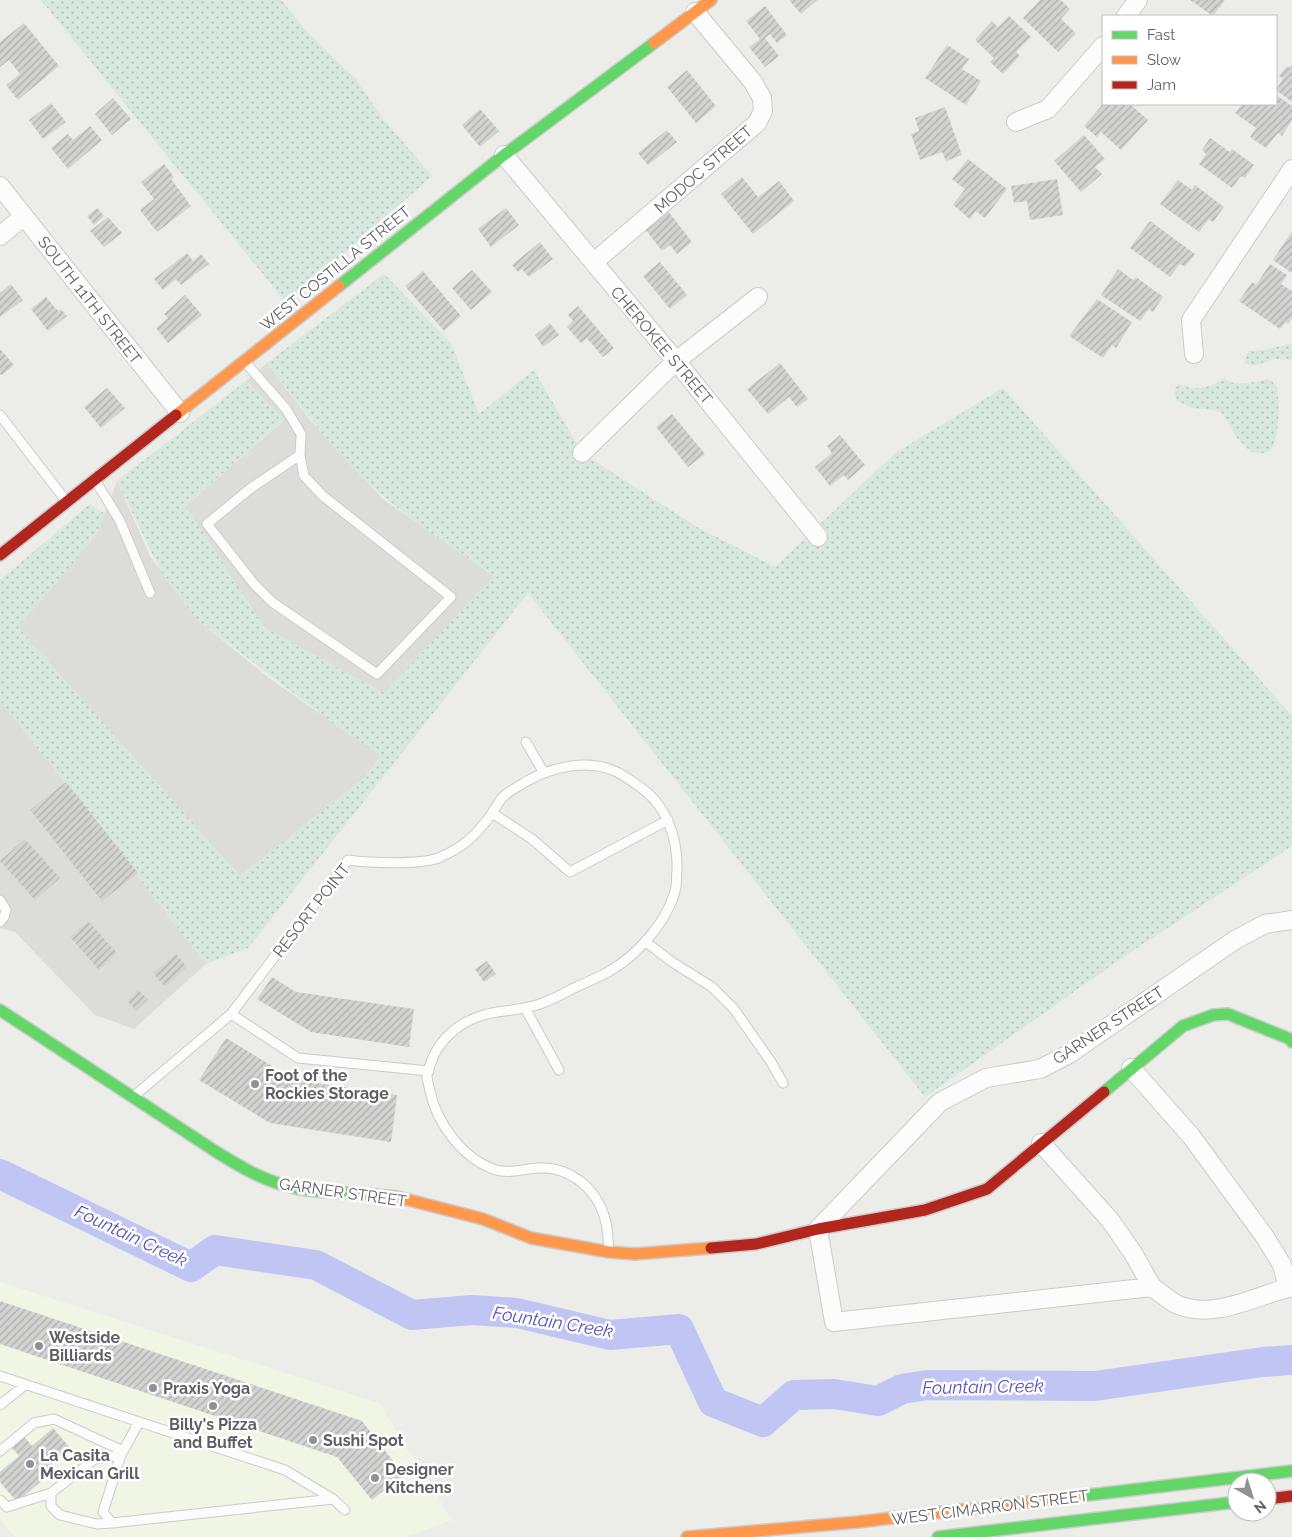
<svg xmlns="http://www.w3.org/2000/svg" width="1292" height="1537" font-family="Raleway,sans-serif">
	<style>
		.commercial { fill: #f0f5e4 }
		.industrial { fill: #dcddd9 }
		.grass { fill: url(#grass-dots) }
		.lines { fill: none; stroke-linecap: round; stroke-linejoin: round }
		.river { stroke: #c1c5f4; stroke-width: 30 }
		.building { fill: url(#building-hatch) }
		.lane-casing { stroke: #cacbcb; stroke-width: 11 }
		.street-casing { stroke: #cacbcb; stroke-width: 20 }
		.fast-casing { stroke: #cbcbcc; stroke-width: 14 }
		.slow-casing { stroke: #cbcbcc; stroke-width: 14 }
		.jam-casing { stroke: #cbcbcc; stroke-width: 14 }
		.lane { stroke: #fcfcfc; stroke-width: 9 }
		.street { stroke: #fcfcfc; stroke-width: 18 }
		.fast { stroke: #63d668; stroke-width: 11 }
		.slow { stroke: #ff974d; stroke-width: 11 }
		.jam { stroke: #b3261e; stroke-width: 11 }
		.poi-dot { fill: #909194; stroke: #fff; stroke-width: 2 }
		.labels { text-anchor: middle; stroke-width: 5; stroke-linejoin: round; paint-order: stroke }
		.street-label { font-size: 16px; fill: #5f5f66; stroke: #fff }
		.poi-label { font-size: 16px; font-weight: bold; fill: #5f5f66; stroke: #fff; text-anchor: start }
		.water-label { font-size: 18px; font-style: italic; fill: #5352ba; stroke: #fff }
	</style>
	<defs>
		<pattern id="grass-dots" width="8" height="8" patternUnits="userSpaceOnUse" patternTransform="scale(1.25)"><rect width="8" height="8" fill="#d7e8de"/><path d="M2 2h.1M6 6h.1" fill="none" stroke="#b2bfb8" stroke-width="1.8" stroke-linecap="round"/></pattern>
		<pattern id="building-hatch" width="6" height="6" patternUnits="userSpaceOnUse" patternTransform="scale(1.25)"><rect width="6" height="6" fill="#d3d4d2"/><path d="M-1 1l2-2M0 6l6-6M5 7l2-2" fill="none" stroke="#aeafae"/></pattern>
	</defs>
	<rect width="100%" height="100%" fill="#ecede9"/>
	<path class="commercial" d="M 0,1282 L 379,1403 L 452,1520 L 405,1537 L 15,1537 L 0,1519 Z"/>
	<path class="industrial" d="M 267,363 L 310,420 L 383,499 L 494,576 L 384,694 L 264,627 L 240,599 L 186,506 L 284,420 L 246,381 Z
		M 117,481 L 150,556 L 195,618 L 269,678 L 381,756 L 363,779 L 240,876 L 17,627 L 96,536 Z
		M 0,700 L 206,964 L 134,1029 L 95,1015 L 15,932 L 0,928 Z"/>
	<path class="grass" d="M 41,0 L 281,0 L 309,34 L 356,79 L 381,116 L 432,176 L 287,304 Z
		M 384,274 L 451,343 L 479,414 L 534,370 L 582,453 L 697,527 L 775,567 L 895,453 L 1003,388 L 1292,716 L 1292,846 L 1122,958 L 925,1097 L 528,593 L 248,948 L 206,964 L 0,700 L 0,580 L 90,504 L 105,514 L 96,536 L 18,627 L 240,876 L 363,779 L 380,756 L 321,714 L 195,618 L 160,570 L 117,481 L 246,381 L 284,419 L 186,506 L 264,627 L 384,693 L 494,576 C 448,544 400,514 360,475 C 326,441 297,401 267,363 Z
		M 1292,343 L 1292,360 L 1275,359 L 1256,365 L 1244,364 L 1248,351 L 1265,350 Z
		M 1224,378 C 1236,388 1253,382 1267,379 C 1270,380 1274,382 1276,386 C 1281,397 1279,442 1270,451 L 1263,453 L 1251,452 L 1237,438 L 1223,414 L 1218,411 L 1193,408 L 1176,400 L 1174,393 L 1177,384 C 1194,391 1209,389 1224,378 Z"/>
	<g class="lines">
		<path class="river" d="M 0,1174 L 191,1267 L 215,1250 L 316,1265 L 412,1315 L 472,1310 L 517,1313 L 610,1335 L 679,1329 L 713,1402 L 763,1422 L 794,1395 L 834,1394 L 878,1401 L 902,1389 L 927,1385 L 1095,1386 L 1263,1362 L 1292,1360"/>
	</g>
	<path class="building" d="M 789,0 L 817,0 L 801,14 Z
		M 1040,0 L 1061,0 L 1070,9 L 1061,19 L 1076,33 L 1058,52 L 1023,18 Z
		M 1190,0 L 1225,0 L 1213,16 Z
		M 765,6 L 787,35 L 777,43 L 770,34 L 765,38 L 779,56 L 765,67 L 749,47 L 760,39 L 746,21 Z
		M 1009,16 L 1031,37 L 1016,52 L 1020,56 L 1003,74 L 990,62 L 994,58 L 975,40 L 992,21 L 998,27 Z
		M 24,23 L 59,66 L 18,100 L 6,85 L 20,74 L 9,60 L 0,67 L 0,42 Z
		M 947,45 L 969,59 L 962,69 L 981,81 L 966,105 L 925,78 Z
		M 1292,65 L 1292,102 L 1276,90 L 1283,78 L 1279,76 L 1287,66 L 1290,68 Z
		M 687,70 L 716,106 L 696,123 L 667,87 Z
		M 1276,95 L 1292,106 L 1292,120 L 1282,136 L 1278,133 L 1266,148 L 1250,137 L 1256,128 L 1235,113 L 1241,105 L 1239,104 L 1276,104 Z
		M 113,98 L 131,119 L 112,135 L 95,114 Z
		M 51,103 L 66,122 L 43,139 L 29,120 Z
		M 1103,104 L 1130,104 L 1148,120 L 1121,150 L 1101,132 L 1097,137 L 1084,126 Z
		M 945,107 L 962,155 L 946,161 L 942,152 L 920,160 L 911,134 L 919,131 L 915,118 Z
		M 480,109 L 499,131 L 480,147 L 462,125 Z
		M 90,126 L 102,140 L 68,169 L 51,148 L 68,134 L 73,140 Z
		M 667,130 L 677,142 L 648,165 L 638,153 Z
		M 1084,135 L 1105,159 L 1095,167 L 1102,174 L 1081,192 L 1054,161 Z
		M 1210,138 L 1230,152 L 1232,149 L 1254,165 L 1245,178 L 1241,176 L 1232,188 L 1199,164 L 1206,154 L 1202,150 Z
		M 968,159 L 1007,189 L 985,218 L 976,211 L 970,219 L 953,205 L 965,189 L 952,179 Z
		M 164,164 L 174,177 L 171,179 L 191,206 L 157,232 L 140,210 L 154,199 L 141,182 Z
		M 742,177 L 758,197 L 779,181 L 794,201 L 753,234 L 721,194 Z
		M 1057,179 L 1063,215 L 1030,220 L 1027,201 L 1014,203 L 1011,186 Z
		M 1178,180 L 1192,190 L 1195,185 L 1224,207 L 1213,222 L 1209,219 L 1199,232 L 1160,204 Z
		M 97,208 L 104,216 L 94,225 L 87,216 Z
		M 506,208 L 519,225 L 491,247 L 478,229 Z
		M 668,211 L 692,242 L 677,254 L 670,245 L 662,251 L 645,229 Z
		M 108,217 L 122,233 L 104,247 L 90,231 Z
		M 1150,221 L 1195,254 L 1185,267 L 1180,264 L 1170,277 L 1130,248 Z
		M 1292,231 L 1292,273 L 1273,260 Z
		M 540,242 L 553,259 L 529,277 L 522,269 L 518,272 L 512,265 Z
		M 187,253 L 193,261 L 201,254 L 209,264 L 181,285 L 176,279 L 163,290 L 154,279 Z
		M 660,262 L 687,295 L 670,309 L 643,276 Z
		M 1270,264 L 1287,275 L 1281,284 L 1292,291 L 1292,318 L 1288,324 L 1286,322 L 1280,329 L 1239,301 L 1252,282 L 1256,285 Z
		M 1118,269 L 1133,280 L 1136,277 L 1163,297 L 1153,312 L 1149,309 L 1140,321 L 1101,295 Z
		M 472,270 L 492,292 L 471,310 L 452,288 Z
		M 423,271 L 461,316 L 444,331 L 405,286 Z
		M 11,284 L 23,300 L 0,317 L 0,293 Z
		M 185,295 L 202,315 L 168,343 L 156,328 L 168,318 L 164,314 Z
		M 46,297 L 58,311 L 61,309 L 67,316 L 48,331 L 31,309 Z
		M 1097,299 L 1132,322 L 1116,348 L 1112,345 L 1103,358 L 1069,336 Z
		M 578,306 L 614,348 L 603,357 L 587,338 L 581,343 L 567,327 L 573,321 L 568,315 Z
		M 550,323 L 559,335 L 543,347 L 535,335 Z
		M 0,349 L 14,365 L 2,375 L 0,374 Z
		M 780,363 L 808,399 L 797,407 L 789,397 L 768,414 L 747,389 Z
		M 107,388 L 125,408 L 101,428 L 84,407 Z
		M 672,414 L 705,454 L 688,467 L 656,427 Z
		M 840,435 L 865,465 L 848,480 L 844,475 L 830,486 L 815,467 L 832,453 L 827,446 Z
		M 66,782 L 138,873 L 102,901 L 30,810 Z
		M 25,839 L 60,878 L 35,900 L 0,861 Z
		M 88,921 L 117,953 L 99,970 L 70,937 Z
		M 176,954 L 187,967 L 165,987 L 153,973 Z
		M 487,961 L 496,974 L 484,982 L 475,969 Z
		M 272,977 L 296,992 L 414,1009 L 409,1047 L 311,1032 L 257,999 Z
		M 138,990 L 148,999 L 136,1011 L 127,1001 Z
		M 226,1038 L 295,1080 L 397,1095 L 391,1142 L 270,1123 L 199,1080 Z
		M 0,1301 L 362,1421 L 404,1475 L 372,1500 L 337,1457 L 0,1344 Z
		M 53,1428 L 70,1448 L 40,1474 L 44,1479 L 17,1502 L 0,1482 L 0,1472 L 19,1456 L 10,1445 L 22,1434 L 32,1446 Z"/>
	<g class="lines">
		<g class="lane-casing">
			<path id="lane" d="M 245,362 L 286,409 L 301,434 L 300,455 L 304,476 L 323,496 L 451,597 L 377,674 L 272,602 L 254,584 L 207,524 L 251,488 L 300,455
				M 0,415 L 67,502
				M 95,480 L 120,521 L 150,593
				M 526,742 L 544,773
				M 492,813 L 532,839 L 570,872 L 668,820
				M 0,900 L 6,910 L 4,917 L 0,922
				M 646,942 L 672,962 L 712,987 L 734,1009 L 771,1062 L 783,1083
				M 525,1008 L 559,1070
				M 231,1014 L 298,1058 L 429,1071
				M 134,1096 L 231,1014 L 348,860 C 369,863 420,865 438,858 C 463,848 475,836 491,815 C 495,809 498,802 503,797 C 509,791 518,787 525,782 C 552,767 588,758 617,772 C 625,776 633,782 640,787 C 667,805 678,839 677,871 C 676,876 677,882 676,887 C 669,920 637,956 608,972 C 597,978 585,983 574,988 C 563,994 551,1000 540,1004 C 523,1010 505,1010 487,1014 C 464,1020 445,1034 434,1055 C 432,1060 428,1070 427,1075 C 427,1080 429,1087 430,1091 C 437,1124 463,1159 496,1170 C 510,1174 524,1169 538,1168 C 572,1166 599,1191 606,1223 C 608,1232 608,1241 609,1250
				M 0,1376 L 285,1470 L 333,1499
				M 0,1405 L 25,1385
				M 139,1422 L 121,1455 L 103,1512 L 112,1523 L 333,1499 L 345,1510
				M 0,1451 L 34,1423 L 54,1419 L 123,1451
				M 0,1500 L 7,1507 L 51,1493
				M 112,1523 L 97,1524 L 60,1515 L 51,1506 L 51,1493 L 95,1459 L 121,1455"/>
		</g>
		<g class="street-casing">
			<path id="street" d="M 1126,16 L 1138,0
				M 1016,122 L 1048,109 L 1103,46
				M 504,155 L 676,361 L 818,537
				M 0,186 L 180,413
				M 0,236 L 24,216
				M 594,262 L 757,123 L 763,111 L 762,98 L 753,82 L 695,12
				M 1194,354 L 1191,320 L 1292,169
				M 582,453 L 676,361 L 758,297
				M 1292,920 L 1265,924 L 1235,940 L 1069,1054 L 1040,1069 L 986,1078 L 940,1102 L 818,1229 L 834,1322 L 1152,1287 C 1160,1292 1169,1301 1178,1305 C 1216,1320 1256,1295 1292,1287
				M 1131,1068 L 1191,1136 L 1265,1237 L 1282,1265 L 1288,1288
				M 1041,1143 L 1110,1220 L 1133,1253 L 1152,1287"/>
		</g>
		<g class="fast-casing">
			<path id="fast" d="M 339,286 L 504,155 L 654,43
				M 0,1010 L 218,1153 C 241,1167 264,1181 291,1187 C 313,1193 341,1192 364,1194
				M 1104,1092 L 1183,1026 L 1213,1015 L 1228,1014 L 1290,1039 L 1292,1042
				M 1080,1496 L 1292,1471
				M 938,1537 L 1237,1502"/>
		</g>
		<g class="slow-casing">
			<path id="slow" d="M 654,43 L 711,0
				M 176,415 L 339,286
				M 364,1194 L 397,1197 L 483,1219 L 531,1238 L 609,1252 L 635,1254 L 711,1248
				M 687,1537 L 858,1522 L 1080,1496"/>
		</g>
		<g class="jam-casing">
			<path id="jam" d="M 0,555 L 176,415
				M 711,1248 L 756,1244 L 818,1229 L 925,1210 L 987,1189 L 1104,1092
				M 1267,1499 L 1292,1496"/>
		</g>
		<use href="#lane" class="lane"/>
		<use href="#street" class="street"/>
		<use href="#fast" class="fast"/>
		<use href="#slow" class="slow"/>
		<use href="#jam" class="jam"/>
	</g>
	<g class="poi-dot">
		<circle cx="255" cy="1084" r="5"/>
		<circle cx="39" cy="1346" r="5"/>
		<circle cx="153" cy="1388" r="5"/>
		<circle cx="213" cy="1406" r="5"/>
		<circle cx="313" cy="1440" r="5"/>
		<circle cx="30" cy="1464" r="5"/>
		<circle cx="375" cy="1478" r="5"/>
	</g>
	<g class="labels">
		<g class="street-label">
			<text transform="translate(703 169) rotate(-41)" y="6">MODOC STREET</text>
			<text transform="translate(335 268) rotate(-39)" y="6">WEST COSTILLA STREET</text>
			<text transform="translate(90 300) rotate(52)" y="6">SOUTH 11TH STREET</text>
			<text transform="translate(662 345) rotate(50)" y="6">CHEROKEE STREET</text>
			<text transform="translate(311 910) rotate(-52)" y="6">RESORT POINT</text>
			<text transform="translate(1108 1025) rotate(-33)" y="6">GARNER STREET</text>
			<text transform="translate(343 1192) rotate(8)" y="6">GARNER STREET</text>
			<text transform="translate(990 1507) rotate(-7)" y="6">WEST CIMARRON STREET</text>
		</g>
		<g class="poi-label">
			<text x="265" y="1081">Foot of the<tspan x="265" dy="18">Rockies Storage</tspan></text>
			<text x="49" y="1343">Westside<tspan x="49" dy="18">Billiards</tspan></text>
			<text x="163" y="1394">Praxis Yoga</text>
			<text x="213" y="1430" text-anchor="middle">Billy's Pizza<tspan x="213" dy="18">and Buffet</tspan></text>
			<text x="323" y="1446">Sushi Spot</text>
			<text x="40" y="1461">La Casita<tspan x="40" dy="18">Mexican Grill</tspan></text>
			<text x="385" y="1475">Designer<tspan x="385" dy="18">Kitchens</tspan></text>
		</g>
		<g class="water-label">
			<text transform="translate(131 1236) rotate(25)" y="6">Fountain Creek</text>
			<text transform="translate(553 1322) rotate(9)" y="6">Fountain Creek</text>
			<text transform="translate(983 1387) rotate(-1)" y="6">Fountain Creek</text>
		</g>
	</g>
	<rect x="1102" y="15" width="175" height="90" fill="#ffffff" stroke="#bfbfc2"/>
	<rect x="1112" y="31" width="25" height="8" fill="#63d668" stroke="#bfbfc2"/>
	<text x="1147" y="40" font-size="15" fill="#5f5f66">Fast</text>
	<rect x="1112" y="56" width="25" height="8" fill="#ff974d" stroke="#bfbfc2"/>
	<text x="1147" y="65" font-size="15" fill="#5f5f66">Slow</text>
	<rect x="1112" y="81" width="25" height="8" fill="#b3261e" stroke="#bfbfc2"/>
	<text x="1147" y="90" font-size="15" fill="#5f5f66">Jam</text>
	<g transform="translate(1252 1497) rotate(141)"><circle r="24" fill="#ffffff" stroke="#bfbfc2"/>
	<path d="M0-4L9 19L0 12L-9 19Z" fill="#909194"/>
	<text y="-8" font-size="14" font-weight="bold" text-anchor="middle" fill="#5f5f66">N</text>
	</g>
</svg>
